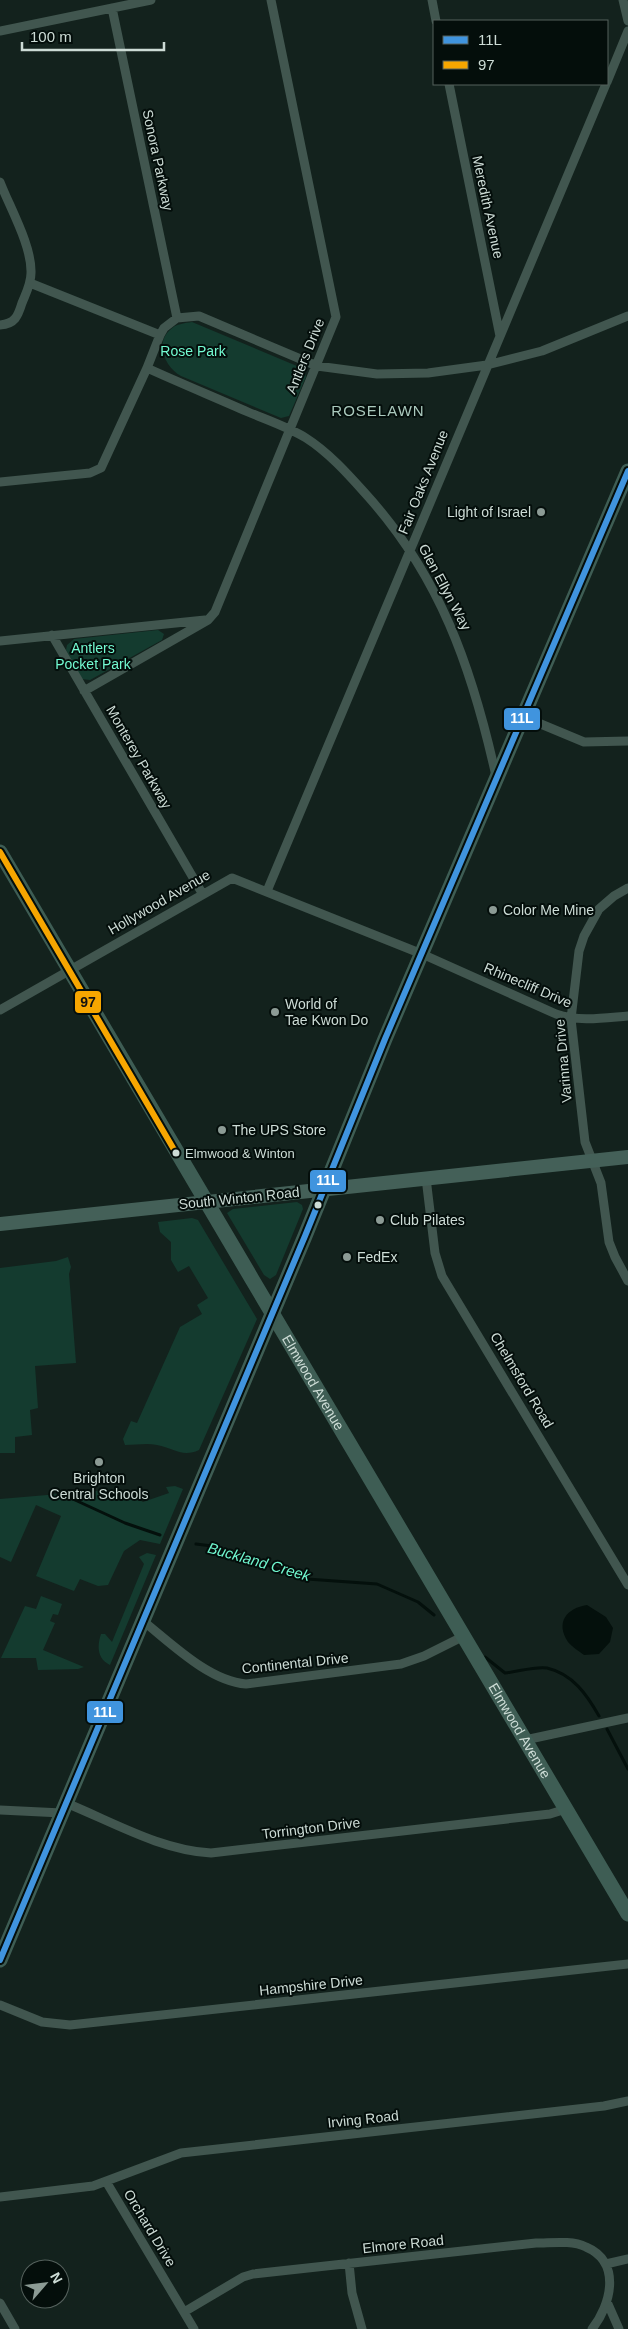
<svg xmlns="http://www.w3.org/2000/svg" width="628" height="2329" font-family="Helvetica,sans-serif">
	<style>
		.green { fill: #143b2f }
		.water { fill: #04100c }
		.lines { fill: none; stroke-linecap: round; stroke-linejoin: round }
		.stream { stroke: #04100c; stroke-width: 3 }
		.street { stroke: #41564f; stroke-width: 9 }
		.secondary { stroke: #446058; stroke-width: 14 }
		.primary { stroke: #3e5d54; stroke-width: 15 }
		.bus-1-casing { stroke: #040e0b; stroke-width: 10 }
		.bus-2-casing { stroke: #040e0b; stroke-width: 10 }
		.bus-1 { stroke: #4094de; stroke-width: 6 }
		.bus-2 { stroke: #f7a600; stroke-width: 6 }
		.poi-dot { fill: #8c9b95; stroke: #040e0b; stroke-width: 2 }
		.bus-dot { fill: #cddcd6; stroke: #040e0b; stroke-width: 2 }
		.labels { text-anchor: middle; stroke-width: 4; stroke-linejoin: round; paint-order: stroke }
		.bus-label { font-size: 13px; fill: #cddcd6; stroke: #040e0b; text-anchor: start }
		.street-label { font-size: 14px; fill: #cddcd6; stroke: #040e0b }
		.park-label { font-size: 14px; fill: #73fbd2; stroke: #040e0b }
		.poi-label { font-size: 14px; fill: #cddcd6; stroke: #040e0b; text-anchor: start }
		.neighbourhood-label { font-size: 15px; letter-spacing: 1px; fill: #aac9bd; stroke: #040e0b }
		.water-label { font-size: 15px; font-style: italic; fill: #70f7cf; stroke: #040e0b }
		.line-badge { stroke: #040e0b; stroke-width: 2 }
		.badge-label { font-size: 14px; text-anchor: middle; font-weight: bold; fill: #fff }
		.pale-badge-label { font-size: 14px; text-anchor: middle; font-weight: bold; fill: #111 }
	</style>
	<rect width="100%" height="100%" fill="#13221d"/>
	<path class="green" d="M 192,322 L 304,369 L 306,377 L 289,416 L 281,418 L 181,376 C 166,368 154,344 170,330 C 175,324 185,323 192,322 Z
		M 158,630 L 164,634 L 162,640 L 90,680 L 82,679 L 66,650 L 67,645 L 74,639 Z
		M 297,1202 L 302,1205 L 303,1209 L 276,1275 L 270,1279 L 264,1275 L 227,1213 L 233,1209 Z
		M 192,1218 L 198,1220 L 257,1319 L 199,1450 C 182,1458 174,1448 157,1445 C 147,1443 136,1445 125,1445 L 123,1439 L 131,1421 L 137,1423 L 180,1327 L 202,1314 L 197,1305 L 208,1298 L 189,1266 L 178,1272 L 171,1260 L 171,1242 L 160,1232 L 158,1222 Z
		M 68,1257 L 71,1267 L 69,1274 L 76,1363 L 35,1366 L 38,1408 L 30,1410 L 32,1435 L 15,1437 L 15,1453 L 0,1453 L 0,1268 L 56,1261 Z
		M 175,1486 L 183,1489 L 160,1544 L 140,1540 L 124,1551 L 108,1585 L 98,1586 L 80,1579 L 74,1591 L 36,1576 L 61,1516 L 36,1505 L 11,1562 L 0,1557 L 0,1499 L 118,1489 L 126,1491 L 143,1502 L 169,1493 L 166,1487 Z
		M 147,1553 L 156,1555 L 110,1665 C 97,1659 97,1646 101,1634 L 105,1634 L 112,1642 L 144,1564 L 139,1557 Z
		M 41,1596 L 62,1604 L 58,1615 L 53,1614 L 50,1621 L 55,1623 L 43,1650 L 84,1667 L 78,1669 L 38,1670 L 36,1658 L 1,1658 L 25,1606 L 36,1609 Z"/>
	<path class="water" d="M 587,1605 L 606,1617 L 613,1628 L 610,1642 L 599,1654 L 584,1655 C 579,1651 572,1647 568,1642 C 555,1622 567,1608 587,1605 Z"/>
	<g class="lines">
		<path class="stream" d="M 75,1500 L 125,1523 L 160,1535
			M 196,1544 L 212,1546 L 307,1579 L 377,1584 L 418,1602 L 434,1615
			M 485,1657 L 505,1673 C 517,1672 535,1666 547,1668 C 573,1674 587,1695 599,1716
			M 607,1729 L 628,1769"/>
		<path class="street" d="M 432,0 L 436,21
			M 623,0 L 628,21
			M 112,8 L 177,318
			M 0,31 L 151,0
			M 607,82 L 628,31
			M 449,84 L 500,336
			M 0,182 C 10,208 32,246 31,273 C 31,284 26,293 22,303 C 18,316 15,324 0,325
			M 30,283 L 160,335 L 164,328 L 177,318 L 199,316 L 317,366 L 377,374 L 428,373 L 487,365 L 542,351 L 628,316
			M 147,368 C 180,383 214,397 248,412 C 267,420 288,427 306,438 C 328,452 347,473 364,492 C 440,575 472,668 496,776
			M 0,482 L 90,473 L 101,468 L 147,368 L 160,335
			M 52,635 L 202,893
			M 0,641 L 205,620
			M 84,691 L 208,620 L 215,612 L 336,317 L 271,0
			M 524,717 L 584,742 L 628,741
			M 628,888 L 614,896 L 599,909 L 584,936 L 579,951 L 571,1019 L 585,1142 L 601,1183 L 609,1242 L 615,1257 L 628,1281
			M 267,891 L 606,84
			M 0,1010 L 232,878 L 422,954 L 556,1014 C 580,1022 603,1018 628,1016
			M 426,1178 L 435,1253 L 442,1276 L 628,1585
			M 143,1621 C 172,1644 209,1681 246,1684 L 401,1664 L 424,1656 L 464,1636
			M 525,1740 L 628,1718
			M 66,1803 C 113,1822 160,1850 211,1853 L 550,1814 L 566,1809
			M 0,1810 L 62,1813
			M 0,2005 L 42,2022 L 70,2025 L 628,1964
			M 107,2183 L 194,2329
			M 0,2197 L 93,2186 L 181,2153 L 604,2106 L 628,2101
			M 349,2263 L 352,2293 L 362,2329
			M 606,2264 L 628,2259
			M 0,2303 L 15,2329
			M 608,2304 L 619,2329
			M 184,2312 L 243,2277 L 253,2274 L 536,2243 C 552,2243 571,2240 586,2247 C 622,2262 611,2305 592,2329"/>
		<path class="secondary" d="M 0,1224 L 628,1157"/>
		<g class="primary">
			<path id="s1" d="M 0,852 C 208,1207 419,1559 628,1914"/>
			<path d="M 0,1960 L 305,1236 L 385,1039 L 628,471"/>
		</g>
		<g class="bus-1-casing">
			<path id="bus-1" d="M 0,1960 L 305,1236 L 385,1039 L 628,471"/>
		</g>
		<g class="bus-2-casing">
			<path id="bus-2" d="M 0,852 L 176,1153"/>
		</g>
		<use href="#bus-1" class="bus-1"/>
		<use href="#bus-2" class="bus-2"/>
	</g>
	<g class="poi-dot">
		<circle cx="541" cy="512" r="5"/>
		<circle cx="493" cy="910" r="5"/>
		<circle cx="275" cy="1012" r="5"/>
		<circle cx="222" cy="1130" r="5"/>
		<circle cx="380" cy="1220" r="5"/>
		<circle cx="347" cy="1257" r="5"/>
		<circle cx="99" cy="1462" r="5"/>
	</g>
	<g class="bus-dot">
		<circle cx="176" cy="1153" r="4.5"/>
		<circle cx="318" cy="1205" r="4.5"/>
	</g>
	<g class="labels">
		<g class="bus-label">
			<text x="185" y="1158">Elmwood &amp; Winton</text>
		</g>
		<g class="street-label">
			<text transform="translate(158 160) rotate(78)" y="5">Sonora Parkway</text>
			<text transform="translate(488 207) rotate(78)" y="5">Meredith Avenue</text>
			<text transform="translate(305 356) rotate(-68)" y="5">Antlers Drive</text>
			<text transform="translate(423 482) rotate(-68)" y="5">Fair Oaks Avenue</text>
			<text transform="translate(445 587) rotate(62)" y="5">Glen Ellyn Way</text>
			<text transform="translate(139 757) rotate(60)" y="5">Monterey Parkway</text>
			<text transform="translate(159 902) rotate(-30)" y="5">Hollywood Avenue</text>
			<text transform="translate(528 985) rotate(23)" y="5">Rhinecliff Drive</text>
			<text transform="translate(563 1061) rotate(-95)" y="5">Varinna Drive</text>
			<text transform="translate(239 1198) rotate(-6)" y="5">South Winton Road</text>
			<text transform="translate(522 1380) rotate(59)" y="5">Chelmsford Road</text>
			<text dy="5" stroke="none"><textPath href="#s1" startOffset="616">Elmwood Avenue</textPath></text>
			<text transform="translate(295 1663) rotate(-6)" y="5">Continental Drive</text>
			<text dy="5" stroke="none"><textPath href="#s1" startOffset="1021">Elmwood Avenue</textPath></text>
			<text transform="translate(311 1828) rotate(-7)" y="5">Torrington Drive</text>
			<text transform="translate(311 1985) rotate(-6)" y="5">Hampshire Drive</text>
			<text transform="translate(363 2119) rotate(-6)" y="5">Irving Road</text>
			<text transform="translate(150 2228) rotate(59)" y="5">Orchard Drive</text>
			<text transform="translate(403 2244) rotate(-6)" y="5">Elmore Road</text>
		</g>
		<g class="park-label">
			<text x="193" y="356">Rose Park</text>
			<text x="93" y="653">Antlers<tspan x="93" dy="16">Pocket Park</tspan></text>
		</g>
		<g class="poi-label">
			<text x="531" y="517" text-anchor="end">Light of Israel</text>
			<text x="503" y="915">Color Me Mine</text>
			<text x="285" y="1009">World of<tspan x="285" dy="16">Tae Kwon Do</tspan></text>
			<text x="232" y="1135">The UPS Store</text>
			<text x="390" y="1225">Club Pilates</text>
			<text x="357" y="1262">FedEx</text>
			<text x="99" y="1483" text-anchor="middle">Brighton<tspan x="99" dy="16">Central Schools</tspan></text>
		</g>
		<g class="neighbourhood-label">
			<text x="378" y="416">ROSELAWN</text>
		</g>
		<g class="water-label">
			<text transform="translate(259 1562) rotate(16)" y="5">Buckland Creek</text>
		</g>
	</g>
	<g class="line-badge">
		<rect x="503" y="707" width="38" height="24" rx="5" fill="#4094de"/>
		<rect x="74" y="990" width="28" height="24" rx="5" fill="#f7a600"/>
		<rect x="309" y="1169" width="38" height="24" rx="5" fill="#4094de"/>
		<rect x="86" y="1700" width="38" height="24" rx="5" fill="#4094de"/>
	</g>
	<g class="badge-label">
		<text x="522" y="723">11L</text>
		<text x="328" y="1185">11L</text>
		<text x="105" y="1717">11L</text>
	</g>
	<g class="pale-badge-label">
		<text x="88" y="1007">97</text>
	</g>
	<rect x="433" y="20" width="175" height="65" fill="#040e0b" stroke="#54605c"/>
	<rect x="443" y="36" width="25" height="8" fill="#4094de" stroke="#54605c"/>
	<text x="478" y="45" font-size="15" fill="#cddcd6">11L</text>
	<rect x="443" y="61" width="25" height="8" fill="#f7a600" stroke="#54605c"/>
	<text x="478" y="70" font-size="15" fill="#cddcd6">97</text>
	<g transform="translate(45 2284) rotate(62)"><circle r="24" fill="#040e0b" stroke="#54605c"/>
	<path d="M0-4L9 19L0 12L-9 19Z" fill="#8c9b95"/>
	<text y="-8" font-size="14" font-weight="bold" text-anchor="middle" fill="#cddcd6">N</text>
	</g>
	<path d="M22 42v8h142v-8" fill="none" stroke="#cddcd6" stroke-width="2.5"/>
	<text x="30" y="42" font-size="15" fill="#cddcd6" stroke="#040e0b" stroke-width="4" paint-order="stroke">100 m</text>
</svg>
